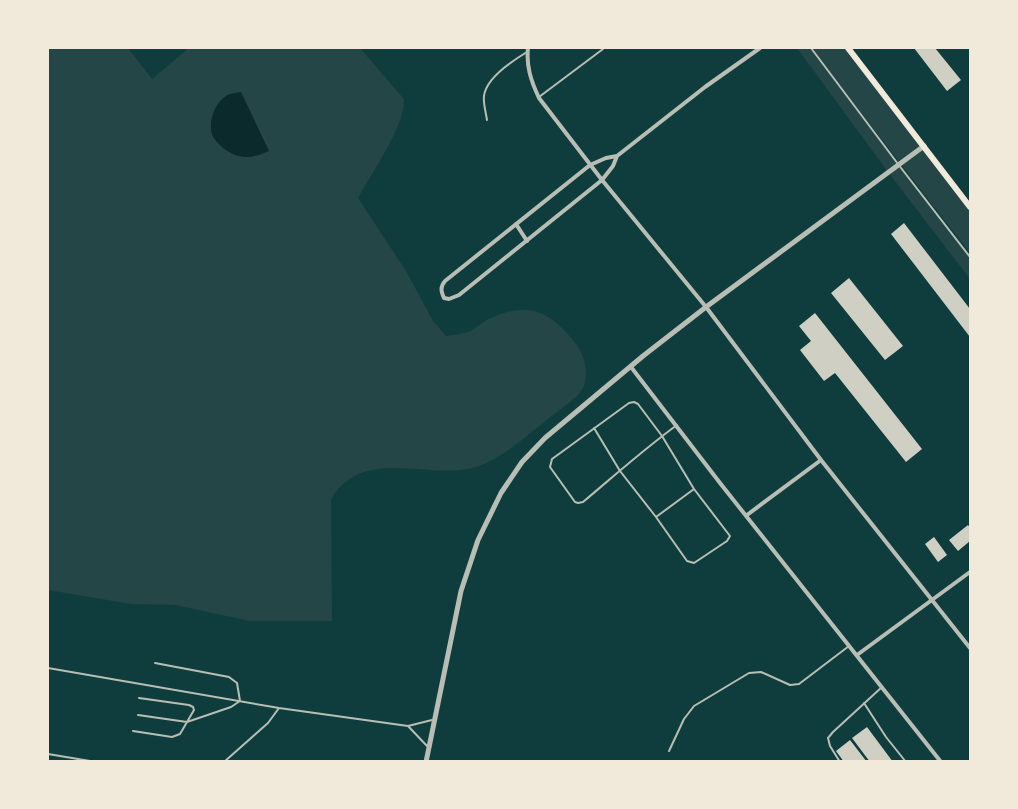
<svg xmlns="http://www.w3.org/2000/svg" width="1018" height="809" font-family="Lato,sans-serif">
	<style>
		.green { fill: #244646 }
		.water { fill: #0a2a2b }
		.building { fill: #cfcfc3 }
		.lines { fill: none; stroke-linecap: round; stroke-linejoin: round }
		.service { stroke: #b8beb3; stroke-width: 2 }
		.minor { stroke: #b8beb3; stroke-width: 4 }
		.tertiary { stroke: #b8beb3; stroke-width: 5 }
		.primary { stroke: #f1e9da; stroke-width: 6 }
	</style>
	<rect width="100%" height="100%" fill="#0f3d3e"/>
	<path class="green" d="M 48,48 L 128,48 L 152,79 L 189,48 L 360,48 L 404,99 C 406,124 371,174 358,198 L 406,271 L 433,321 L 446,336 C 453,335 461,334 468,332 C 476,329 483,321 491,318 C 528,301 549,311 573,340 C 584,353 589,369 584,386 C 580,397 557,411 548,419 C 525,437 503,458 476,467 C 428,481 364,445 331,499 L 332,621 L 249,621 L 176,605 L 131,604 L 48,590 Z
		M 797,48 L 851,48 L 970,202 L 970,253 L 817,56 L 898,164 L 970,257 L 970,279 L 888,172 Z"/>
	<path class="water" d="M 241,92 L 269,151 C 260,155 249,159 239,156 C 229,154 215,143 212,134 C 208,121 215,103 226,96 C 230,93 236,93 241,92 Z"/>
	<path class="building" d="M 914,48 L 935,48 L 961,80 L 947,91 Z
		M 904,223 L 970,309 L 970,337 L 891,234 Z
		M 849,278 L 903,346 L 885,360 L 831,293 Z
		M 815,313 L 922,449 L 906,462 L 835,373 L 824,381 L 800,350 L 811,341 L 799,326 Z
		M 968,525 L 970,528 L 970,541 L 958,551 L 949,540 Z
		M 934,537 L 947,555 L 938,562 L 925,544 Z
		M 867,727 L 893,762 L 870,762 L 852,738 Z
		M 850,740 L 867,762 L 844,762 L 836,751 Z"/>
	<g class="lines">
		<path class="service" d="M 811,48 L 898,164 L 970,257
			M 539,97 L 603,49
			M 487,120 C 486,113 483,103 484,96 C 486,78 512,61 527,52
			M 594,428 L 620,471 L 656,517 L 687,561 L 694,563 L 727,541 L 730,536 L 694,489 L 662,436 L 638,404 L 634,402 L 629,403 L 552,459 L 550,467 L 575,502 L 578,503 L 583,502 C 614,476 644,449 677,425
			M 656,517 L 694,489
			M 48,668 L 279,708 L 408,726 L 432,720
			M 864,703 L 886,737 L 906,762
			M 138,715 L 187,722 L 231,707 L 240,701 L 237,683 L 229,677 L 155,663
			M 408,726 L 427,746
			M 133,731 L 172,737 L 180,734 L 194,710 L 193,707 L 189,705 L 139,698
			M 669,751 L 684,719 L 694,706 L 749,673 L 761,672 L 790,685 L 799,684 L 849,646
			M 48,754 L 96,762
			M 224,762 L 268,723 L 279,708
			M 840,762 L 830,746 L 828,738 L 833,732 L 882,687"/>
		<path class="minor" d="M 528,48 C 526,66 531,81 539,98 L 602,180 L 706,307 L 821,460 L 970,648
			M 617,156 L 613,166 L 602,180 L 459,295 L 449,299 L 444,298 C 441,291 440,287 445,281 L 590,165 L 606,158 L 617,156 L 705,87 L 760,48
			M 516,224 L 527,241
			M 631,367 L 720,483 L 941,762
			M 747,515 L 821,460
			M 857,655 L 970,572"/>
		<path class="tertiary" d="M 426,762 L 461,591 L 478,540 L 501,493 L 522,462 L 545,438 L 643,356 L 706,307 L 924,146"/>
		<path class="primary" d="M 848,48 L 970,207"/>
	</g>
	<rect width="1018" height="809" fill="none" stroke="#f1e9da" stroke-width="98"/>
</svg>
